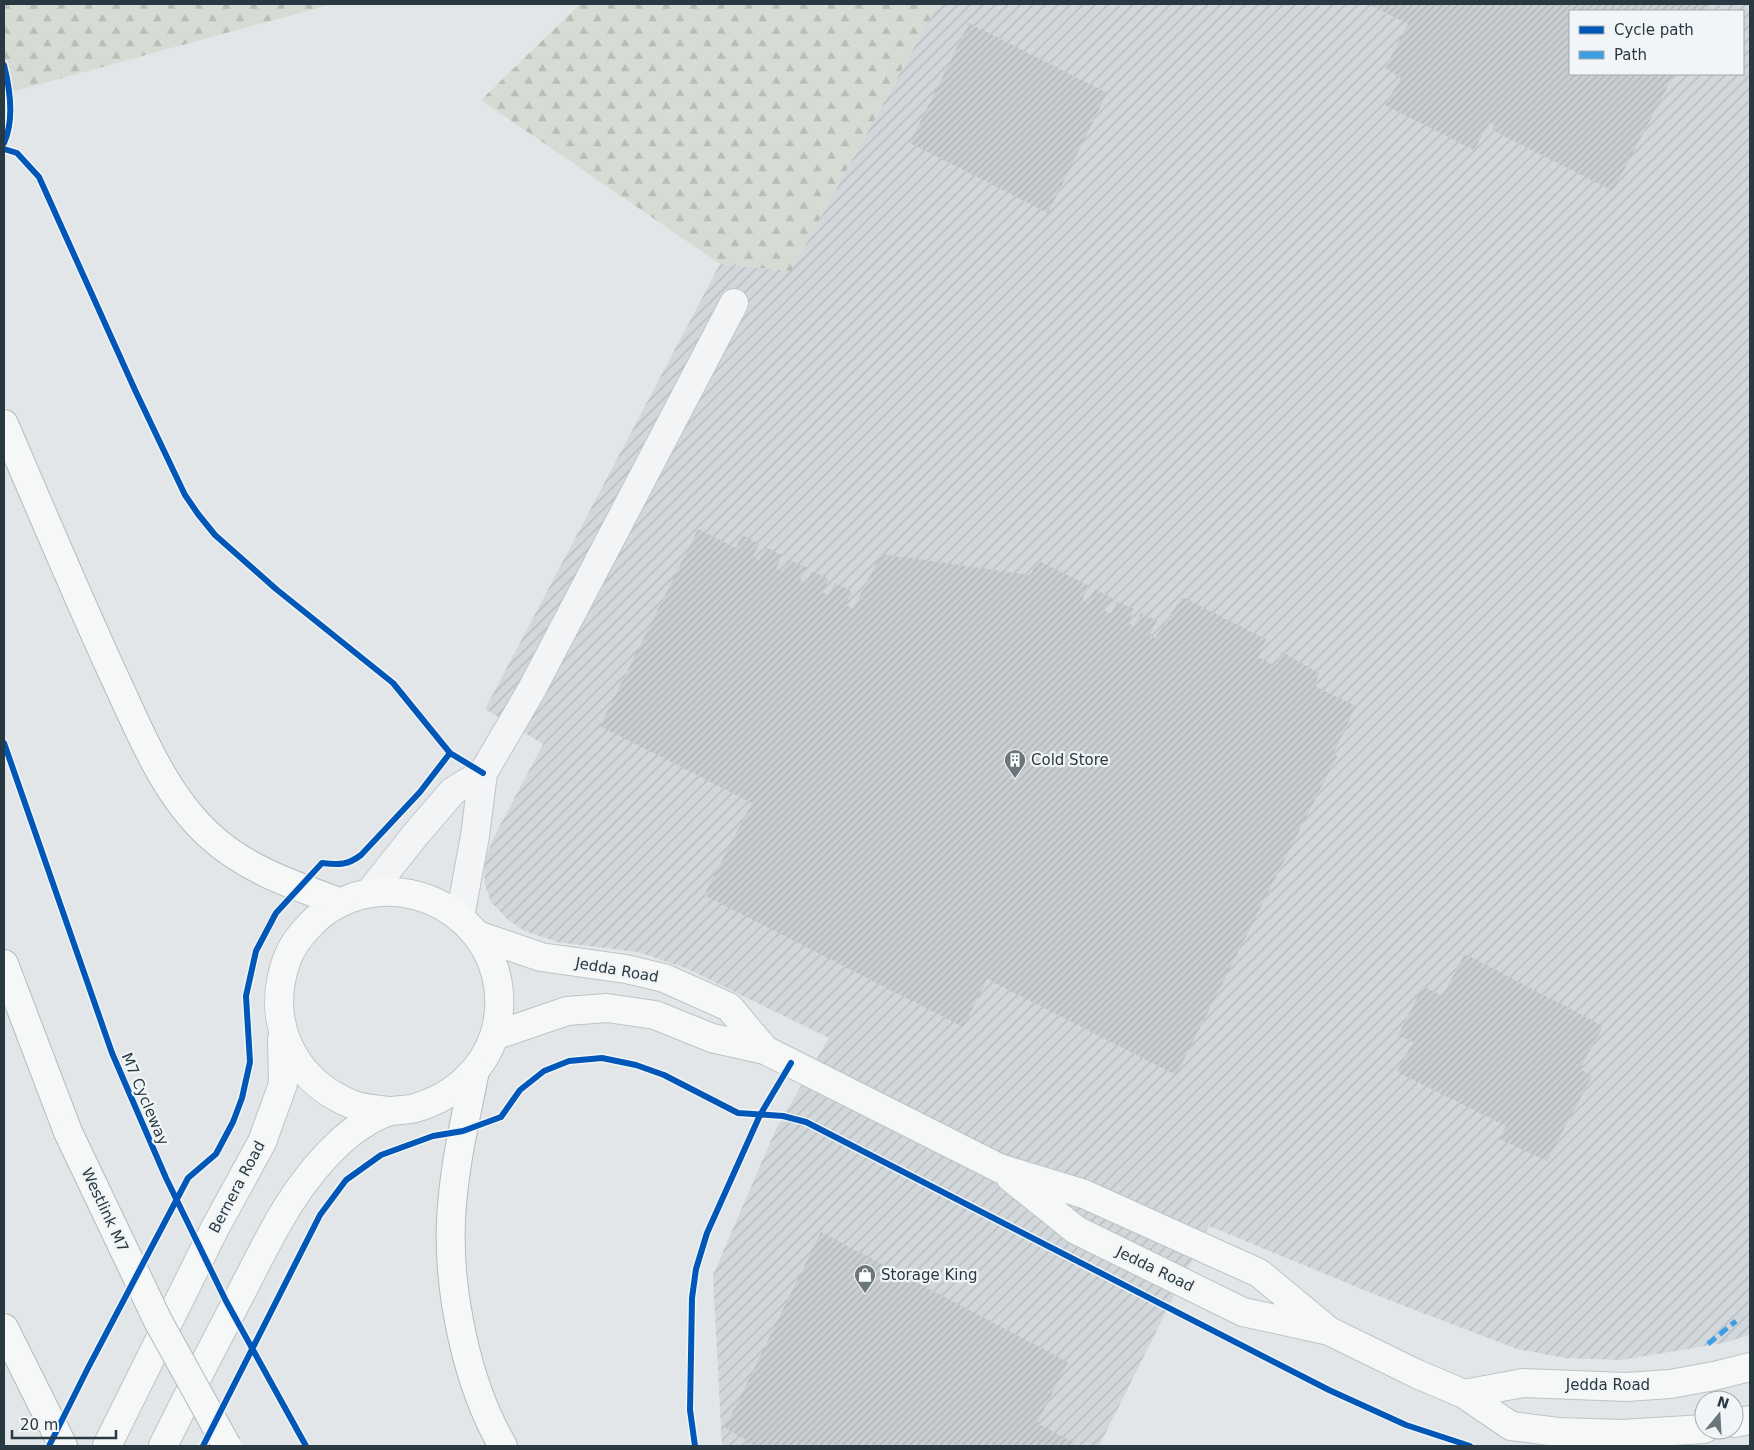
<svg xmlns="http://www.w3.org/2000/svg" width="1754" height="1450" font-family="'DejaVu Sans',sans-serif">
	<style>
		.industrial { fill: url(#industrial-furrows); fill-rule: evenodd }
		.forest { fill: url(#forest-firs) }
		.building { fill: url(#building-hatch) }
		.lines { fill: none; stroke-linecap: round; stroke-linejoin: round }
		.minor-casing { stroke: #c1c4c6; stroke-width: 30 }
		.major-casing { stroke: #bfc3c5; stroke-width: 30 }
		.highway-casing { stroke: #b5babc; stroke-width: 30 }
		.minor { stroke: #f2f4f5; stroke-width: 28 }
		.major { stroke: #f6f7f7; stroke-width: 28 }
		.highway { stroke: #f6f7f7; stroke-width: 28 }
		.highway-bridge-casing { stroke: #b5babc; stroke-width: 30; stroke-linecap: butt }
		.highway-bridge { stroke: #f6f7f7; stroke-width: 28 }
		.quiet { stroke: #3d9ee3; stroke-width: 5; stroke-dasharray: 10 5; stroke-linecap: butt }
		.cycleway-casing { stroke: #f1f5f7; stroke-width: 9 }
		.cycleway { stroke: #0057b8; stroke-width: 6 }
		.labels { text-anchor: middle; stroke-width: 4.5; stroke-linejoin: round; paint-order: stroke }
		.poi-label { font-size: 15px; fill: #293941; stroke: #f1f5f7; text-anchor: start }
		.street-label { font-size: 15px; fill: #293941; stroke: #f1f5f7 }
	</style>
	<defs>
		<pattern id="industrial-furrows" width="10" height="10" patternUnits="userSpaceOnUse" patternTransform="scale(1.25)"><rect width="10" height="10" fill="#d1d7db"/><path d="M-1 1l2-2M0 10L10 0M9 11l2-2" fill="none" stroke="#b3b9bd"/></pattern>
		<pattern id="forest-firs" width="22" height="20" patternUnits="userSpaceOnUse" patternTransform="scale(1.25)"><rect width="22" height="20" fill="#d6dcd3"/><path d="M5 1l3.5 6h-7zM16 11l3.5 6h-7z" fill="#b8beb6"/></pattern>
		<pattern id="building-hatch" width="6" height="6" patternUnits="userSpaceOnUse" patternTransform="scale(1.25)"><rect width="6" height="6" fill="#cbced0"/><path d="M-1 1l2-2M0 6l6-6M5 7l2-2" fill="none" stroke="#aeb2b4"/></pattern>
	</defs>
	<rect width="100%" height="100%" fill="#e3e6e8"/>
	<path class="industrial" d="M 938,4 L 1750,4 L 1750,1335 L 1723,1343 L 1622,1360 L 1565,1358 L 1517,1349 L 1381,1297 L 1209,1226 L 1099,1446 L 722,1446 L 713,1275 L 776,1129 L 829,1038 L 688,969 L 638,952 L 557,942 L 525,931 L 508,920 L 491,902 L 485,884 L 484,863 L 493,839 L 543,744 L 485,709 L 720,264 L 791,271 ZM 1570,11 L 1743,11 L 1743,74 L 1570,74 Z"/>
	<path class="forest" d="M 4,4 L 332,4 L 4,94 Z
		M 580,4 L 938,4 L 791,271 L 720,264 L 481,100 Z"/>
	<path class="building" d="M 1368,4 L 1710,4 L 1706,11 L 1570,11 L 1570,74 L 1674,74 L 1613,191 L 1492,130 L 1494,125 L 1489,122 L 1474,150 L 1385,105 L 1401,78 L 1385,68 L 1408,24 Z
		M 969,23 L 1107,93 L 1048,213 L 910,143 Z
		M 698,529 L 736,548 L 742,535 L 759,544 L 753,557 L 759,560 L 766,547 L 782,555 L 776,569 L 783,571 L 789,560 L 806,567 L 800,580 L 806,583 L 812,571 L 829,579 L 822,592 L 829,595 L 835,583 L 852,592 L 845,604 L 853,609 L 881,554 L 1030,575 L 1039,561 L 1089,586 L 1082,600 L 1088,603 L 1095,589 L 1112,598 L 1105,611 L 1111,614 L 1117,601 L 1134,609 L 1128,623 L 1134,626 L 1141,613 L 1157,621 L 1150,634 L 1155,638 L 1182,597 L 1266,639 L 1258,657 L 1275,666 L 1282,652 L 1319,673 L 1314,686 L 1356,706 L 1333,754 L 1337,756 L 1176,1075 L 987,979 L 963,1027 L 704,895 L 752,803 L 600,726 Z
		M 1465,954 L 1603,1026 L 1580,1069 L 1592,1076 L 1547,1161 L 1500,1139 L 1506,1126 L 1397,1072 L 1413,1042 L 1398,1035 L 1423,986 L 1442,996 Z
		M 821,1232 L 1068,1362 L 1037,1423 L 1074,1443 L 1073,1446 L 746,1446 L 748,1441 L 725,1428 Z"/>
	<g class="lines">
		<g class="minor-casing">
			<path id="minor" d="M 370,892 L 416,834 L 453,791 L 483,773
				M 460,917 L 475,836 L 483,773 L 532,689 L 734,303"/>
		</g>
		<g class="major-casing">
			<path id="major" d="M 477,935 L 541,957 L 626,969 L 664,978 L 729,1007 L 765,1050
				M 494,1036 L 567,1011 L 607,1008 L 655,1015 L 712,1038 L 765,1050 L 999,1168 L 1084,1194 L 1259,1273 L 1329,1331 L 1417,1374 L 1464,1394 L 1511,1426 L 1558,1432 L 1622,1434 L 1704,1429
				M 1010,1177 L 1076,1230 L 1243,1312 L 1325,1330
				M 1464,1394 L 1523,1383 L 1626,1387 L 1670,1384 L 1714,1376 L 1750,1367
				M 1734,1423 L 1750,1420
				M 107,1446 L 215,1228 L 262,1142 L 283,1084 L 282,1039
				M 163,1446 C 188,1395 214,1344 241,1293 C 270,1237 293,1185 341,1141 C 353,1130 372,1117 388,1112 C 396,1109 406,1111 415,1108 C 451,1098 482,1072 494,1036 C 521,948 440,871 354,897 C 338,903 324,910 312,923 C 302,933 292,945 287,959 C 265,1020 291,1079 351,1104 C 362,1109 377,1109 389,1111"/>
		</g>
		<g class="highway-casing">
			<path id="highway" d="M 4,424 C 40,508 75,591 113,674 C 139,729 163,793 209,835 C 245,869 293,885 339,902
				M 4,964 L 68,1132
				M 475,1071 C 465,1120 453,1171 451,1221 C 448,1292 467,1385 503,1446
				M 4,1328 L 63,1446"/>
		</g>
		<use href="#minor" class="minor"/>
		<use href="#major" class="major"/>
		<use href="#highway" class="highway"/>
		<g class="highway-bridge-casing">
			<path id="highway-bridge" d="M 68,1132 L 158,1321 L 227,1446"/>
		</g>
		<use href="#highway-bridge" class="highway-bridge"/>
		<path class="quiet" d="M 1708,1344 L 1736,1321"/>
		<g class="cycleway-casing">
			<path id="cycleway" d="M 4,65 C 10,89 15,119 4,143
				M 4,149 L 17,153 L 39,177 L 135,390 L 185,495 L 198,514 L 215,535 L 276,589 L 393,683 L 450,753 L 483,773
				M 4,743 L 112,1053 L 166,1178 L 226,1301 L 306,1446
				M 49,1446 L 88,1368 L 188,1178 L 216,1154 L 233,1122 L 242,1098 L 250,1062 L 246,996 L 256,951 L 276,913 L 322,863 C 339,865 348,865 361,855 L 420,792 L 450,753
				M 203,1446 L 320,1215 L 346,1180 L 381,1155 L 433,1136 L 463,1131 L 501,1117 L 520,1090 L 544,1071 L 569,1061 L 602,1058 L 636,1065 L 664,1075 L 738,1113 L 783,1116 L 806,1122 L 1329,1390 L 1406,1425 L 1470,1446
				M 695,1446 L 690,1410 L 692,1298 L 696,1269 L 707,1233 L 760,1115 L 791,1063"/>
		</g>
		<use href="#cycleway" class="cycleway"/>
	</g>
	<defs>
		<g id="building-pin" transform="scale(1.125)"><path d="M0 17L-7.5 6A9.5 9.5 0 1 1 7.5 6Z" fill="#6a767b" stroke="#f1f5f7"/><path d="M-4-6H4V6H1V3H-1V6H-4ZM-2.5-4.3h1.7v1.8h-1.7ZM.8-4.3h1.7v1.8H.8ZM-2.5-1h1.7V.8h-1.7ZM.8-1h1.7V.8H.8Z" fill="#fff"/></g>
		<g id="shop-pin" transform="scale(1.125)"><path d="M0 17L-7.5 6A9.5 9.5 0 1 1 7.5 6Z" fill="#6a767b" stroke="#f1f5f7"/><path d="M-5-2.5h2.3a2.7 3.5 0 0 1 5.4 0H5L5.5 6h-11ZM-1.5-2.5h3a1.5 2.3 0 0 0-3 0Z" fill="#fff"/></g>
	</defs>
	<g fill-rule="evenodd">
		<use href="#building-pin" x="1015" y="760"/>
		<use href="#shop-pin" x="865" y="1275"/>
	</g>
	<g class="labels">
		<g class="poi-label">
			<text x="1031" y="765">Cold Store</text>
			<text x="881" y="1280">Storage King</text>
		</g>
		<g class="street-label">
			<text transform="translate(617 970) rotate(10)" y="5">Jedda Road</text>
			<text transform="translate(145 1099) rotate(67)" y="5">M7 Cycleway</text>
			<text transform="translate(237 1187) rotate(-62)" y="5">Bernera Road</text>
			<text transform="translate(105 1210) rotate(65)" y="5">Westlink M7</text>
			<text transform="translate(1155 1269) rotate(26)" y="5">Jedda Road</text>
			<text x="1608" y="1390">Jedda Road</text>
		</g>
	</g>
	<rect width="1754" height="1450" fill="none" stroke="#293941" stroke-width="10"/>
	<rect x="1569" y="10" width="175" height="65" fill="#f1f5f7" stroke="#a1aaae"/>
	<rect x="1579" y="26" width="25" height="8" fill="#0057b8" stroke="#a1aaae"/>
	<text x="1614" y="35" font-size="15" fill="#293941">Cycle path</text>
	<rect x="1579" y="51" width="25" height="8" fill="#3d9ee3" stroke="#a1aaae"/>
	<text x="1614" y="60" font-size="15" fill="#293941">Path</text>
	<g transform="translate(1719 1415) rotate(18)"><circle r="24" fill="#f1f5f7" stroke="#a1aaae"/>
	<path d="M0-4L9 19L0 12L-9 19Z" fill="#6a767b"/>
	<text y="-8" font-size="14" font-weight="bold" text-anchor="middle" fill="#293941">N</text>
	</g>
	<path d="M12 1430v8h104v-8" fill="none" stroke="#293941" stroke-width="2.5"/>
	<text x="20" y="1430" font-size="15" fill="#293941" stroke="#f1f5f7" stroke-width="4" paint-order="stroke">20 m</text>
</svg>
